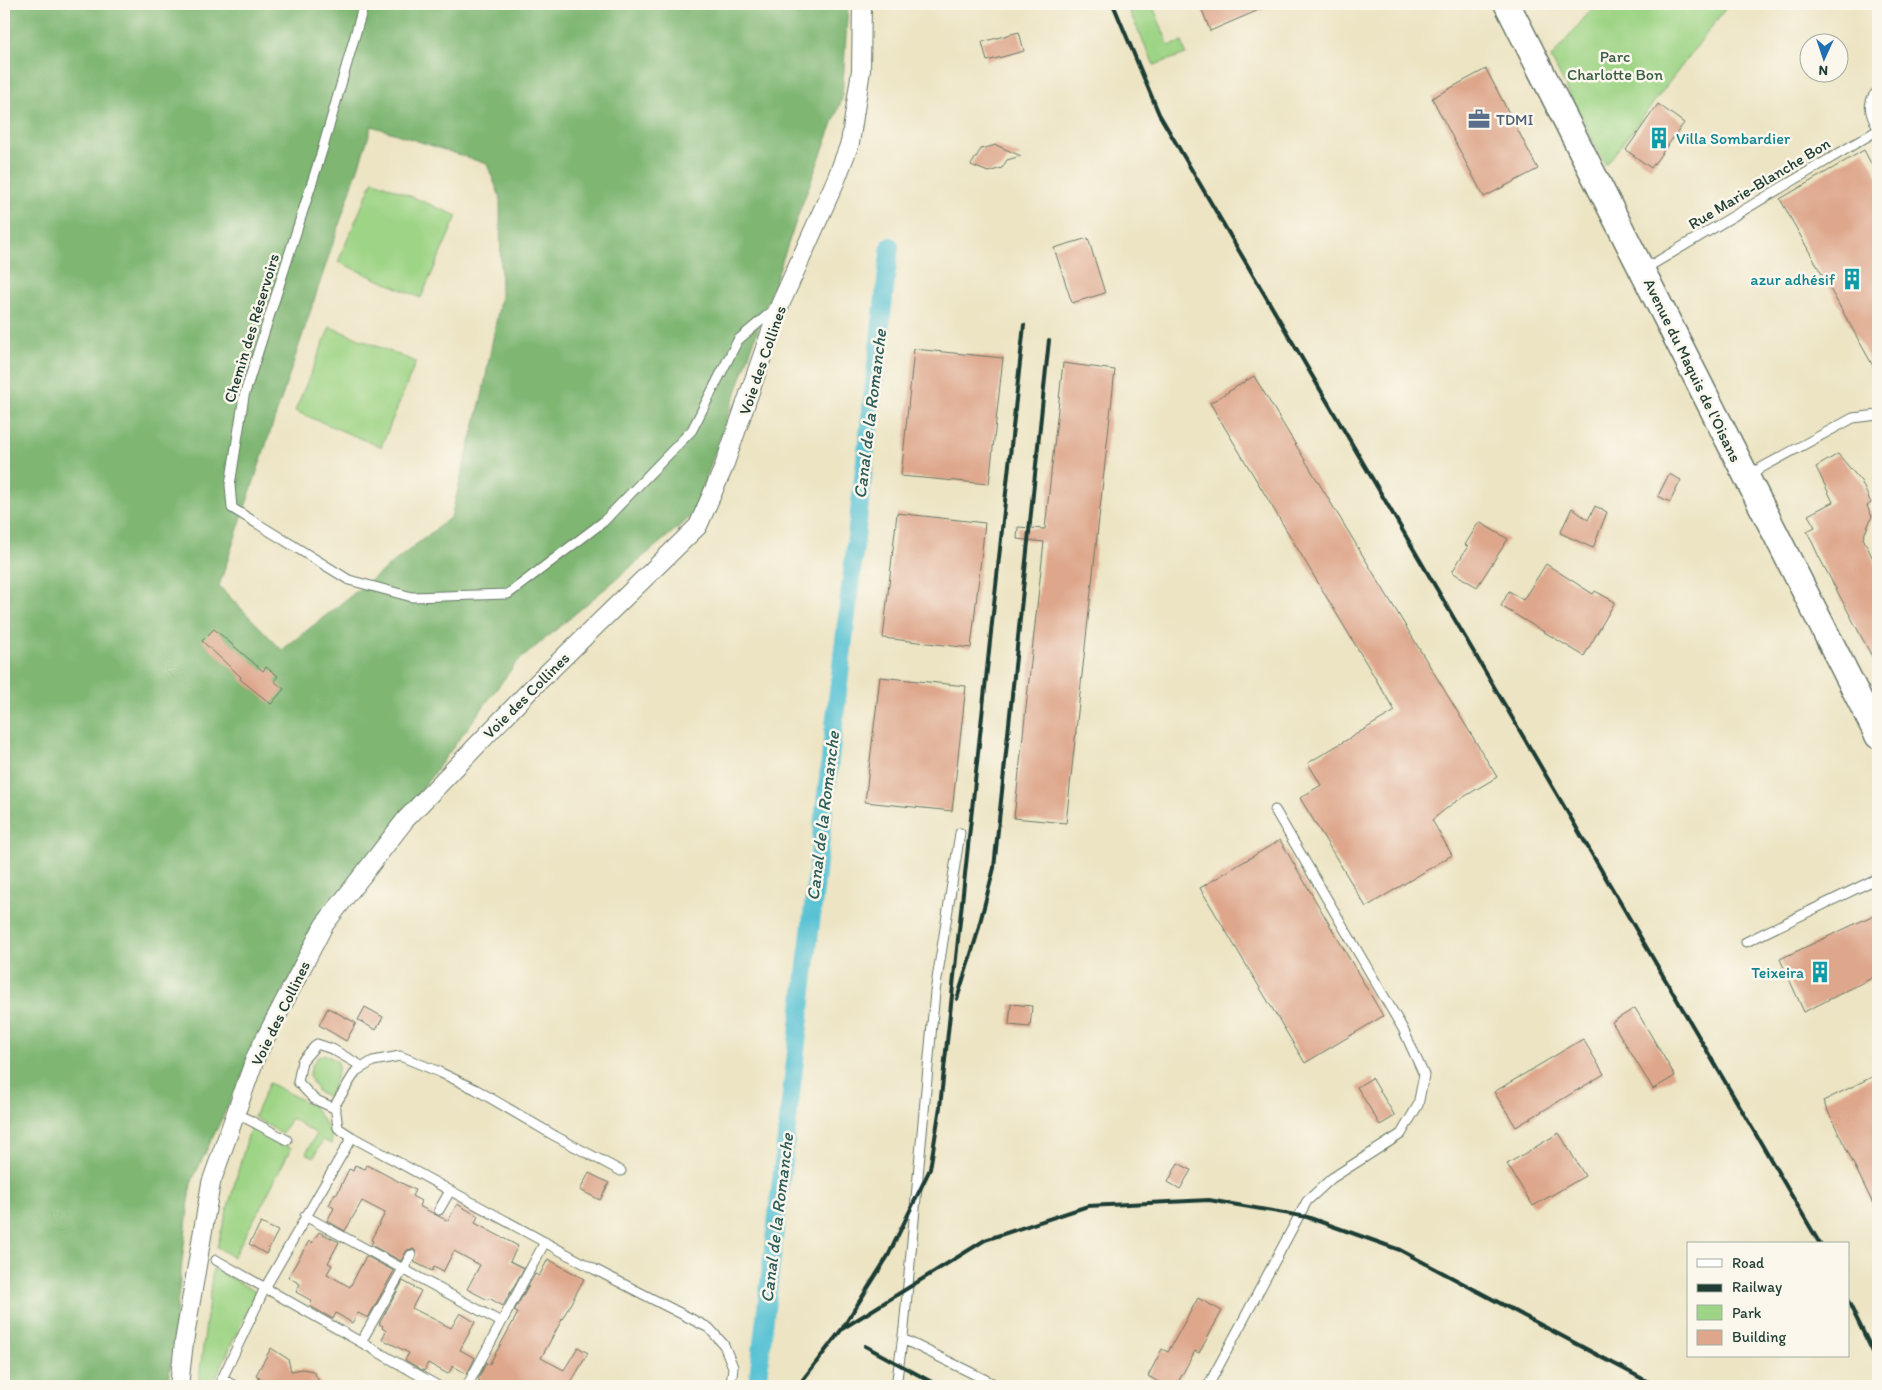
<svg xmlns="http://www.w3.org/2000/svg" width="1882" height="1390" font-family="Itim,sans-serif">
	<style>
		.green { fill: #9ed485; stroke: #5e885c }
		.forest { fill: #7eb672; stroke: #4e7a53; fill-rule: evenodd }
		.lines { fill: none; stroke-linecap: round; stroke-linejoin: round }
		.canal { stroke: #58c2d4; stroke-width: 18 }
		.building { fill: #dea78c }
		.lane-casing { stroke: #677766; stroke-width: 11 }
		.street-casing { stroke: #677766; stroke-width: 20 }
		.secondary-casing { stroke: #677766; stroke-width: 28 }
		.lane { stroke: #fff; stroke-width: 9 }
		.street { stroke: #fff; stroke-width: 18 }
		.secondary { stroke: #fff; stroke-width: 25 }
		.rail { stroke: #1f3d34; stroke-width: 4 }
		.labels { text-anchor: middle; stroke-width: 5; stroke-linejoin: round; paint-order: stroke }
		.park-label { font-size: 16px; fill: #385b44; stroke: #fbf7ec }
		.service-label { font-size: 16px; fill: #4e5e75; stroke: #fbf7ec; text-anchor: start }
		.culture-label { font-size: 16px; fill: #0d838f; stroke: #fbf7ec; text-anchor: end }
		.street-label { font-size: 16px; fill: #1f3d34; stroke: #fbf7ec }
		.water-label { font-size: 18px; font-style: italic; fill: #2d5e5c; stroke: #fbf7ec }
	</style>
	<rect width="100%" height="100%" fill="#fbf7ec"/>
	<filter id="ink" filterUnits="userSpaceOnUse"><feTurbulence type="fractalNoise" baseFrequency=".02" numOctaves="2"/><feDisplacementMap in="SourceGraphic" scale="10" xChannelSelector="R" yChannelSelector="G"/><feConvolveMatrix kernelMatrix="1 2 1 2 8 2 1 2 1" color-interpolation-filters="sRGB"/></filter>
	<filter id="wash" filterUnits="userSpaceOnUse"><feTurbulence type="fractalNoise" baseFrequency=".0096" numOctaves="4" result="noise"/><feDisplacementMap in="SourceGraphic" scale="20" xChannelSelector="R" yChannelSelector="G"/><feGaussianBlur stdDeviation="1.12" result="paint"/><feColorMatrix in="noise" values="0 0 0 0 0 0 0 0 0 0 0 0 0 0 0 0 0 1.4 0 .05"/><feComposite in="paint" operator="in"/></filter>
	<g filter="url(#wash)">
		<rect width="100%" height="100%" fill="#ece4c3"/>
		<path class="green" d="M 1126,4 L 1152,4 L 1169,46 L 1182,42 L 1186,54 L 1154,65 Z
			M 1596,4 L 1729,4 L 1606,165 L 1551,58 Z
			M 373,180 L 457,216 L 421,298 L 338,262 Z
			M 330,327 L 416,362 L 381,447 L 295,411 Z
			M 325,1054 L 338,1062 L 338,1072 L 329,1097 L 318,1092 L 309,1076 L 312,1065 L 318,1057 Z
			M 269,1083 L 313,1106 L 333,1135 L 331,1144 L 323,1140 L 314,1157 L 306,1153 L 316,1134 L 315,1133 L 291,1118 L 282,1134 L 254,1117 Z
			M 251,1125 L 291,1148 L 263,1203 L 233,1257 L 217,1247 Z
			M 213,1268 L 256,1292 L 213,1384 L 217,1386 L 198,1386 Z"/>
		<path class="forest" d="M 4,4 L 848,4 L 842,99 L 800,210 L 693,515 L 516,663 L 351,884 L 286,984 L 191,1183 L 168,1386 L 4,1386 ZM 372,126 L 487,164 L 500,197 L 501,295 L 483,392 L 451,517 L 282,650 L 219,586 Z"/>
		<g class="lines">
			<path class="canal" d="M 757,1386 L 890,246"/>
		</g>
		<g id="blocks">
			<path class="building" d="M 1200,4 L 1273,4 L 1210,31 Z
				M 1019,32 L 1024,51 L 987,61 L 982,42 Z
				M 1486,69 L 1538,169 L 1484,197 L 1432,98 Z
				M 1658,104 L 1684,123 L 1651,168 L 1626,150 Z
				M 996,145 L 1021,156 L 1007,160 L 1002,168 L 988,172 L 971,165 L 981,149 Z
				M 1864,150 L 1878,177 L 1878,375 L 1780,199 Z
				M 1088,238 L 1105,293 L 1072,303 L 1054,248 Z
				M 914,349 L 1003,358 L 989,484 L 901,476 Z
				M 1063,363 L 1115,370 L 1066,823 L 1014,818 L 1044,542 L 1017,539 L 1018,527 L 1045,529 Z
				M 1254,376 L 1497,777 L 1452,804 L 1432,820 L 1452,855 L 1366,907 L 1300,798 L 1321,785 L 1308,763 L 1395,711 L 1210,403 Z
				M 1838,454 L 1861,481 L 1871,503 L 1867,506 L 1872,516 L 1863,538 L 1878,569 L 1878,668 L 1819,557 L 1807,531 L 1815,527 L 1808,515 L 1833,502 L 1816,467 Z
				M 1669,474 L 1681,480 L 1670,502 L 1658,496 Z
				M 1595,506 L 1607,512 L 1593,548 L 1560,533 L 1572,508 L 1588,520 Z
				M 897,513 L 985,523 L 971,648 L 883,638 Z
				M 1479,522 L 1508,539 L 1477,587 L 1452,572 L 1468,546 L 1465,545 Z
				M 1546,564 L 1593,594 L 1595,591 L 1615,602 L 1584,656 L 1501,606 L 1509,591 L 1523,600 Z
				M 214,629 L 263,671 L 266,667 L 278,676 L 274,681 L 284,689 L 271,704 L 240,679 L 241,677 L 202,641 Z
				M 880,677 L 966,686 L 952,811 L 865,802 Z
				M 1280,840 L 1383,1016 L 1305,1063 L 1200,888 Z
				M 1874,915 L 1878,923 L 1878,975 L 1804,1012 L 1780,959 Z
				M 1011,1004 L 1032,1006 L 1030,1027 L 1009,1025 Z
				M 365,1007 L 383,1017 L 376,1030 L 358,1020 Z
				M 328,1008 L 356,1023 L 346,1041 L 319,1025 Z
				M 1635,1008 L 1675,1076 L 1653,1089 L 1612,1022 Z
				M 1583,1039 L 1604,1074 L 1516,1127 L 1494,1092 Z
				M 1878,1074 L 1878,1214 L 1823,1101 Z
				M 1372,1078 L 1395,1116 L 1380,1125 L 1357,1087 Z
				M 1559,1133 L 1585,1176 L 1533,1206 L 1507,1164 Z
				M 1178,1163 L 1191,1170 L 1180,1189 L 1168,1182 Z
				M 355,1165 L 365,1169 L 367,1165 L 415,1190 L 412,1196 L 421,1201 L 419,1206 L 448,1221 L 457,1204 L 478,1216 L 475,1223 L 518,1246 L 510,1261 L 524,1268 L 503,1306 L 489,1298 L 488,1300 L 467,1289 L 480,1265 L 454,1251 L 443,1272 L 434,1267 L 432,1271 L 414,1262 L 417,1254 L 414,1249 L 407,1250 L 401,1261 L 371,1245 L 373,1241 L 371,1240 L 385,1213 L 362,1201 L 345,1231 L 327,1221 L 334,1208 L 329,1205 L 335,1193 L 337,1194 L 349,1169 L 353,1171 Z
				M 589,1173 L 609,1183 L 600,1200 L 580,1190 Z
				M 261,1223 L 278,1231 L 266,1254 L 249,1244 Z
				M 319,1232 L 339,1242 L 328,1263 L 332,1265 L 327,1274 L 350,1287 L 366,1256 L 394,1271 L 368,1318 L 358,1313 L 352,1323 L 336,1313 L 333,1319 L 310,1306 L 312,1301 L 296,1292 L 300,1284 L 288,1277 L 309,1241 L 312,1243 Z
				M 548,1259 L 584,1279 L 541,1358 L 564,1370 L 578,1347 L 588,1353 L 569,1386 L 477,1386 L 480,1381 L 478,1379 L 486,1363 L 489,1365 L 518,1313 L 514,1311 L 535,1274 L 539,1276 Z
				M 403,1281 L 421,1291 L 412,1308 L 451,1328 L 460,1313 L 475,1322 L 460,1350 L 475,1358 L 467,1374 L 453,1366 L 448,1374 L 428,1363 L 424,1371 L 405,1360 L 409,1353 L 382,1339 L 386,1331 L 382,1328 L 383,1326 L 379,1324 Z
				M 1198,1298 L 1222,1311 L 1199,1353 L 1195,1351 L 1176,1386 L 1166,1386 L 1148,1376 L 1162,1349 L 1168,1352 Z
				M 271,1348 L 288,1359 L 291,1371 L 302,1369 L 313,1371 L 322,1386 L 288,1386 L 288,1385 L 258,1386 L 257,1379 L 261,1378 L 256,1375 Z"/>
		</g>
	</g>
	<g filter="url(#ink)">
		<use href="#blocks" fill-opacity="0" stroke="#677766" stroke-width="1"/>
		<g class="lines">
			<g class="lane-casing">
				<path id="lane" d="M 364,4 L 322,151 L 244,396 L 230,485 L 232,508 L 349,580 L 412,597 L 508,594 L 603,522 L 692,430 L 738,340 L 776,308
					M 1878,91 C 1865,102 1871,116 1878,128
					M 1643,270 L 1878,130
					M 1748,475 L 1853,418 L 1878,415
					M 1746,942 L 1878,878
					M 336,1109 L 314,1099 L 298,1082 L 302,1061 L 317,1044 L 332,1049 L 363,1067
					M 236,1113 L 287,1140
					M 621,1171 L 555,1136 L 475,1089 L 437,1071 L 400,1056 L 373,1061 L 356,1071 L 335,1105 L 338,1128 L 352,1137 L 594,1269 L 709,1328 L 724,1345 L 733,1367 L 731,1386
					M 439,1210 L 450,1191
					M 305,1216 L 501,1322
					M 216,1260 L 438,1386
					M 903,1339 L 998,1386
					M 361,1342 L 411,1255
					M 235,1386 L 222,1379 L 265,1288 L 352,1137
					M 467,1386 L 545,1242
					M 896,1386 L 904,1328 L 935,992 L 960,833
					M 1208,1386 L 1307,1201 L 1332,1178 L 1401,1134 L 1418,1105 L 1424,1075 L 1403,1029 L 1275,810"/>
			</g>
			<g class="street-casing">
				<path id="street" d="M 179,1386 L 184,1342 L 211,1183 L 256,1056 L 324,925 L 406,819 L 534,686 L 698,526 L 723,469 L 780,305 L 836,180 L 850,143 L 861,70 L 862,4"/>
			</g>
			<g class="secondary-casing">
				<path id="secondary" d="M 1507,4 L 1878,736"/>
			</g>
			<use href="#lane" class="lane"/>
			<use href="#street" class="street"/>
			<use href="#secondary" class="secondary"/>
			<path class="rail" d="M 1113,4 L 1159,114 L 1820,1244
				M 957,999 L 976,938 L 994,868 L 1049,340
				M 1848,1301 L 1878,1362
				M 842,1329 L 888,1256 L 930,1169 L 940,1107 L 1024,325
				M 865,1346 L 939,1386
				M 798,1386 L 842,1329 L 985,1240 L 1088,1206 L 1209,1200 L 1307,1217 L 1400,1250 L 1656,1386"/>
		</g>
	</g>
	<defs>
		<g id="office-bare" transform="scale(1.725)"><path d="M-6-3h4V-5.5h4V-3h4V5H-6ZM-1-4.5V-3h2v-1.5ZM-6 0V1H6V0Z" fill="#5c6f8a" stroke="#fbf7ec" stroke-width="2.5" paint-order="stroke"/></g>
		<g id="building-bare" transform="scale(1.725)"><path d="M-4-6H4V6H1V3H-1V6H-4ZM-2.5-4.3h1.7v1.8h-1.7ZM.8-4.3h1.7v1.8H.8ZM-2.5-1h1.7V.8h-1.7ZM.8-1h1.7V.8H.8Z" fill="#0f9aa8" stroke="#fbf7ec" stroke-width="2.5" paint-order="stroke"/></g>
	</defs>
	<g fill-rule="evenodd">
		<use href="#office-bare" x="1479" y="119"/>
		<use href="#building-bare" x="1659" y="138"/>
		<use href="#building-bare" x="1852" y="279"/>
		<use href="#building-bare" x="1820" y="972"/>
	</g>
	<g class="labels">
		<g class="park-label">
			<text x="1615" y="62">Parc<tspan x="1615" dy="18">Charlotte Bon</tspan></text>
		</g>
		<g class="service-label">
			<text x="1496" y="125">TDMI</text>
		</g>
		<g class="culture-label">
			<text x="1676" y="144" text-anchor="start">Villa Sombardier</text>
			<text x="1835" y="285">azur adhésif</text>
			<text x="1804" y="978">Teixeira</text>
		</g>
		<g class="street-label">
			<text transform="translate(1759 183) rotate(-31)" y="6">Rue Marie-Blanche Bon</text>
			<text transform="translate(251 328) rotate(-73)" y="6">Chemin des Réservoirs</text>
			<text transform="translate(762 360) rotate(-71)" y="6">Voie des Collines</text>
			<text transform="translate(1693 370) rotate(64)" y="6">Avenue du Maquis de l'Oisans</text>
			<text transform="translate(526 695) rotate(-45)" y="6">Voie des Collines</text>
			<text transform="translate(280 1013) rotate(-64)" y="6">Voie des Collines</text>
		</g>
		<g class="water-label">
			<text transform="translate(870 414) rotate(-83)" y="6">Canal de la Romanche</text>
			<text transform="translate(823 816) rotate(-83)" y="6">Canal de la Romanche</text>
			<text transform="translate(777 1218) rotate(-83)" y="6">Canal de la Romanche</text>
		</g>
	</g>
	<rect width="1882" height="1390" fill="none" stroke="#fbf7ec" stroke-width="20"/>
	<rect x="1687" y="1242" width="162" height="115" fill="#fbf7ec" stroke="#a3ada2"/>
	<rect x="1697" y="1259" width="25" height="8" fill="#ffffff" stroke="#a3ada2"/>
	<text x="1732" y="1268" font-size="15" fill="#1f3d34">Road</text>
	<rect x="1697" y="1284" width="25" height="8" fill="#1f3d34" stroke="#a3ada2"/>
	<text x="1732" y="1292" font-size="15" fill="#1f3d34">Railway</text>
	<rect x="1697" y="1305" width="25" height="15" fill="#9ed485" stroke="#a3ada2"/>
	<text x="1732" y="1318" font-size="15" fill="#1f3d34">Park</text>
	<rect x="1697" y="1330" width="25" height="15" fill="#dea78c" stroke="#a3ada2"/>
	<text x="1732" y="1342" font-size="15" fill="#1f3d34">Building</text>
	<g transform="translate(1824 58) rotate(183)"><circle r="24" fill="#fbf7ec" stroke="#a3ada2"/>
	<path d="M0-4L9 19L0 12L-9 19Z" fill="#1f6fb2"/>
	<text y="-8" font-size="14" font-weight="bold" text-anchor="middle" fill="#1f3d34">N</text>
	</g>
</svg>
